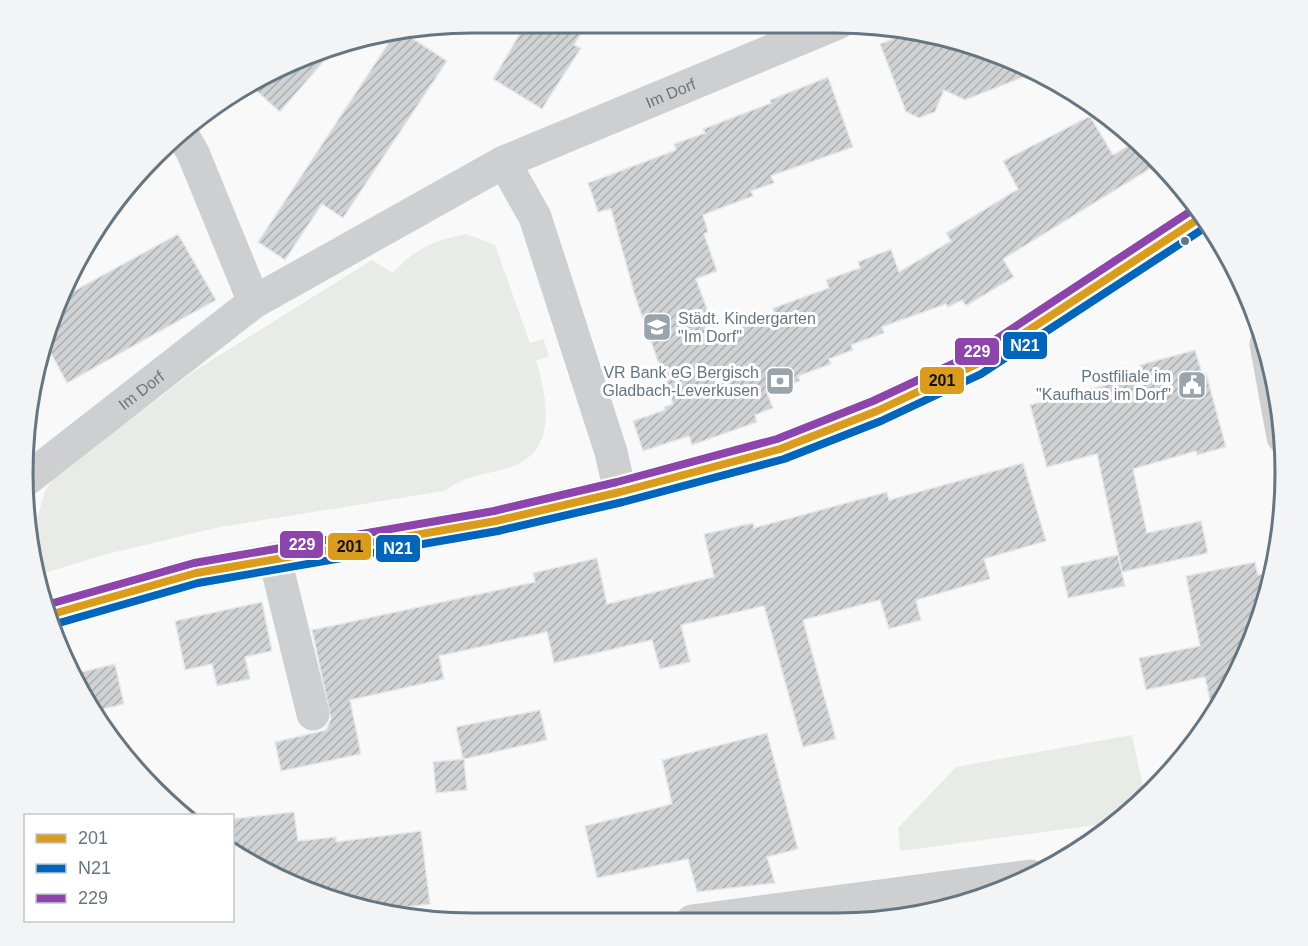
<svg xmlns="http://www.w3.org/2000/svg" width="1308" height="946" font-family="Arial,sans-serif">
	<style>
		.green { fill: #e8ebe6 }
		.building { fill: url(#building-hatch); stroke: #e8e8e8; stroke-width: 1.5 }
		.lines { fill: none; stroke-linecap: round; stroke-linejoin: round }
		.minor { stroke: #cecfd0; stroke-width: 33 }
		.major { stroke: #e1e2e2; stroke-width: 33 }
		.bus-1-casing { stroke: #fff; stroke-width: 12 }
		.bus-2-casing { stroke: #fff; stroke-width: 12 }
		.bus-3-casing { stroke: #fff; stroke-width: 12 }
		.bus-1 { stroke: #da9c1a; stroke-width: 8 }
		.bus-2 { stroke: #0065bd; stroke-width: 8 }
		.bus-3 { stroke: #8e44ad; stroke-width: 8 }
		.bus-dot { fill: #657683; stroke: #fff; stroke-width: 2 }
		.labels { text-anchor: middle; stroke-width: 6; stroke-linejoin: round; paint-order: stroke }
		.street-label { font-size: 16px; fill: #657683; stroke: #fff }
		.poi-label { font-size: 16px; fill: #657683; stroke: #fff; text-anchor: end }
		.rim { fill: none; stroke: #657683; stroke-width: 3 }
		.line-badge { stroke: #fff; stroke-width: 2 }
		.badge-label { font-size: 16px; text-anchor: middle; font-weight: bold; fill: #fff }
		.pale-badge-label { font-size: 16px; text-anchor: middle; font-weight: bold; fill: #111 }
	</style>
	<defs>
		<pattern id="building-hatch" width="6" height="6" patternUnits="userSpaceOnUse" patternTransform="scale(1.5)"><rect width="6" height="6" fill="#d0d2d3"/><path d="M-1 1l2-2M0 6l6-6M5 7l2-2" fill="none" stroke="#acafb1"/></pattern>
	</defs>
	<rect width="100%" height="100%" fill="#f9f9f9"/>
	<path class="green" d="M 467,234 L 495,245 L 530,343 L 543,339 L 549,356 L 536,361 C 546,393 558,446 518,464 C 503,471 484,473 469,478 C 460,481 452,486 444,491 L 220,527 L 107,554 L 38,575 L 30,544 L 45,491 L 54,477 L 196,370 L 372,260 L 393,273 C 413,249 437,239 467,234 Z
		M 1132,735 L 1145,797 L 1119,822 L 900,851 L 898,828 L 956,767 Z"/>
	<path class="building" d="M 527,22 L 588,22 L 574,45 L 581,48 L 542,109 L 493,79 Z
		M 403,32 L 447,61 L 343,218 L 322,204 L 285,260 L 258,242 L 395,33 Z
		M 911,32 L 951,38 L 1031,74 L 965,100 L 944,90 L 935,112 L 919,118 L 906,112 L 880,44 Z
		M 335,48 L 280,112 L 251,86 L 271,76 Z
		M 828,77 L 853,147 L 771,176 L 774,183 L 751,191 L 753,196 L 703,215 L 708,232 L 704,234 L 717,271 L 696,279 L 717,336 L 774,312 L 773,308 L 829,288 L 826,280 L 860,268 L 858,262 L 891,249 L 899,272 L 951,241 L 946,233 L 1018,189 L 1003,161 L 1090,116 L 1113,155 L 1133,143 L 1156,165 L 1003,259 L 1014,277 L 966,306 L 962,300 L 948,307 L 946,304 L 882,327 L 884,333 L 851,345 L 853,350 L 829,359 L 831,364 L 798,376 L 800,381 L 767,393 L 773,408 L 755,415 L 757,422 L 692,445 L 689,436 L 643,451 L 633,421 L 665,410 L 664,407 L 673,404 L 635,296 L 611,209 L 598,212 L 588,183 L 676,150 L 674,144 L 705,133 L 703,129 L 771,103 L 770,100 Z
		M 178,234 L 216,300 L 67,383 L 47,346 L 61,298 Z
		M 1195,350 L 1202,373 L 1206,373 L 1226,447 L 1197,455 L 1196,451 L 1133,469 L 1147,533 L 1201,521 L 1208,553 L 1122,572 L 1097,454 L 1047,467 L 1030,405 L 1143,375 L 1140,365 Z
		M 1023,463 L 1046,541 L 984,559 L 990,579 L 916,600 L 921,620 L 889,629 L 880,600 L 803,620 L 836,739 L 803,747 L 764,606 L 681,625 L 690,662 L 660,669 L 652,640 L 554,663 L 547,632 L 439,656 L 444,679 L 350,700 L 361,754 L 281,771 L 275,742 L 326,730 L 331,719 L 312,630 L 535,582 L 533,573 L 597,558 L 607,604 L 714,577 L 704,534 L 753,523 L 754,528 L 887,492 L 889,500 Z
		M 1118,555 L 1125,586 L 1068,598 L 1061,567 Z
		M 1255,562 L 1258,575 L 1264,574 L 1268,590 L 1262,617 L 1225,698 L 1213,715 L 1205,677 L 1146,690 L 1139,658 L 1200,646 L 1186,576 Z
		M 262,602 L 272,651 L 245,657 L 250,679 L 217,686 L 212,664 L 185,670 L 175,621 Z
		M 115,664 L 124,704 L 95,711 L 73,674 Z
		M 540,710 L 547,740 L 464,759 L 467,790 L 436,793 L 433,762 L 463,759 L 456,727 Z
		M 767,733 L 798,849 L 767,857 L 775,883 L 697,892 L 688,859 L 597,878 L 585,826 L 672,804 L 662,760 Z
		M 294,812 L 298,841 L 336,837 L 336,842 L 421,831 L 430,904 L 374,911 L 356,908 L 273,877 L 232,851 L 232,819 Z"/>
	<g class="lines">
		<g class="minor">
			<path d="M 182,134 L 193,153 L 254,302"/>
			<path d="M 504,162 L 535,217 L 611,452 L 620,492"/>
			<path d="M 1266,344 L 1283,437"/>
			<path id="s1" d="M 26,480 L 254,302 L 504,162 L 838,23"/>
			<path d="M 275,559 L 313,714"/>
			<path d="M 692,921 L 1031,876"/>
		</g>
		<path class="major" d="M 49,615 L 196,573 L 496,521 L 620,492 L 780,449 L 877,411 L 977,364 L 1203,216"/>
		<g class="bus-1-casing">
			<path id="bus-1" d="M 49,615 L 196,573 L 496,521 L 620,492 L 780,449 L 877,411 L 977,364 L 1203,216"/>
		</g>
		<g class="bus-2-casing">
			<path id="bus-2" d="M 52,625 L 198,583 L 498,531 L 623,502 L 784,459 L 881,421 L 981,374 L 1209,225"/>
		</g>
		<g class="bus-3-casing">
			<path id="bus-3" d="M 46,605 L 194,563 L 494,511 L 617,482 L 777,439 L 873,401 L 972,355 L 1197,207"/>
		</g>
		<use href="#bus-1" class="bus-1"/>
		<use href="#bus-2" class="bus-2"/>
		<use href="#bus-3" class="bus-3"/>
	</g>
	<defs>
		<g id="school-square" transform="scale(1.5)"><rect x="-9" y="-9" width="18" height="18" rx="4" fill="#99a4ac" stroke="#fff"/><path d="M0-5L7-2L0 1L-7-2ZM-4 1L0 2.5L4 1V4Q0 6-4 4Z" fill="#fff"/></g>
		<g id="bank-square" transform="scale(1.5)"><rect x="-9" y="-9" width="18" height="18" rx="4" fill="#99a4ac" stroke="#fff"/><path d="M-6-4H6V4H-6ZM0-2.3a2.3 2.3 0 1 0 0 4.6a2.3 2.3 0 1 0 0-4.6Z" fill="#fff"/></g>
		<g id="civic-square" transform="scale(1.5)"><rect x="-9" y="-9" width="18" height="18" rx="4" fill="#99a4ac" stroke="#fff"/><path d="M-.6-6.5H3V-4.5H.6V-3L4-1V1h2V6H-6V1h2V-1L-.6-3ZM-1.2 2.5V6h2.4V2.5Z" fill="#fff"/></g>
	</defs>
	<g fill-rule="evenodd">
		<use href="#school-square" x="657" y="327"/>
		<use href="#bank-square" x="780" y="381"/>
		<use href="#civic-square" x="1192" y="385"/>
	</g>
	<circle class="bus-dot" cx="1185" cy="241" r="5"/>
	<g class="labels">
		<g class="street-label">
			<text dy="6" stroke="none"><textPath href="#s1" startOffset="756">Im Dorf</textPath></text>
			<text dy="6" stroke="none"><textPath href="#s1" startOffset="146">Im Dorf</textPath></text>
		</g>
		<g class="poi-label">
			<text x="678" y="324" text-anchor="start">Städt. Kindergarten<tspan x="678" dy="18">"Im Dorf"</tspan></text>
			<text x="759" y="378">VR Bank eG Bergisch<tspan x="759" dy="18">Gladbach-Leverkusen</tspan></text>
			<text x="1171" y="382">Postfiliale im<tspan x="1171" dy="18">"Kaufhaus im Dorf"</tspan></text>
		</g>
	</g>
	<path d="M0 0H1308V946H0ZM473 33H835A440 440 0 0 1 1275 473V473A440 440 0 0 1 835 913H473A440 440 0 0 1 33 473V473A440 440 0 0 1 473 33Z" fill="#f3f4f5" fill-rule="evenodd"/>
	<path class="rim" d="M473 33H835A440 440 0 0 1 1275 473V473A440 440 0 0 1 835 913H473A440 440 0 0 1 33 473V473A440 440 0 0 1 473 33Z"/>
	<g class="line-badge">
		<rect x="1002" y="331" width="46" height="29" rx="6" fill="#0065bd"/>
		<rect x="954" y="337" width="46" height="29" rx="6" fill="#8e44ad"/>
		<rect x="919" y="366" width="46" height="29" rx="6" fill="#da9c1a"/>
		<rect x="279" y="530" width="45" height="29" rx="6" fill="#8e44ad"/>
		<rect x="327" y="532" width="45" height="29" rx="6" fill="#da9c1a"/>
		<rect x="375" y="534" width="46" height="29" rx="6" fill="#0065bd"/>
	</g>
	<g class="badge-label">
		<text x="1025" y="351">N21</text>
		<text x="977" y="357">229</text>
		<text x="302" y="550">229</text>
		<text x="398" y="554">N21</text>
	</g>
	<g class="pale-badge-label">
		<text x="942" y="386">201</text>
		<text x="350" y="552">201</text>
	</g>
	<rect x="24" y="814" width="210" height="108" fill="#ffffff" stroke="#c1c8cd" stroke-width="1.5"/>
	<rect x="36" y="834" width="30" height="9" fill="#da9c1a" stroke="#c1c8cd" stroke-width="1.5"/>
	<text x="78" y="844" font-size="18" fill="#657683">201</text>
	<rect x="36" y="864" width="30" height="9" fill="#0065bd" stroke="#c1c8cd" stroke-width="1.5"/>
	<text x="78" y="874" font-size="18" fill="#657683">N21</text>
	<rect x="36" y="894" width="30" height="9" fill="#8e44ad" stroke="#c1c8cd" stroke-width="1.5"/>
	<text x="78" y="904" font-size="18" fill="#657683">229</text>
</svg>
